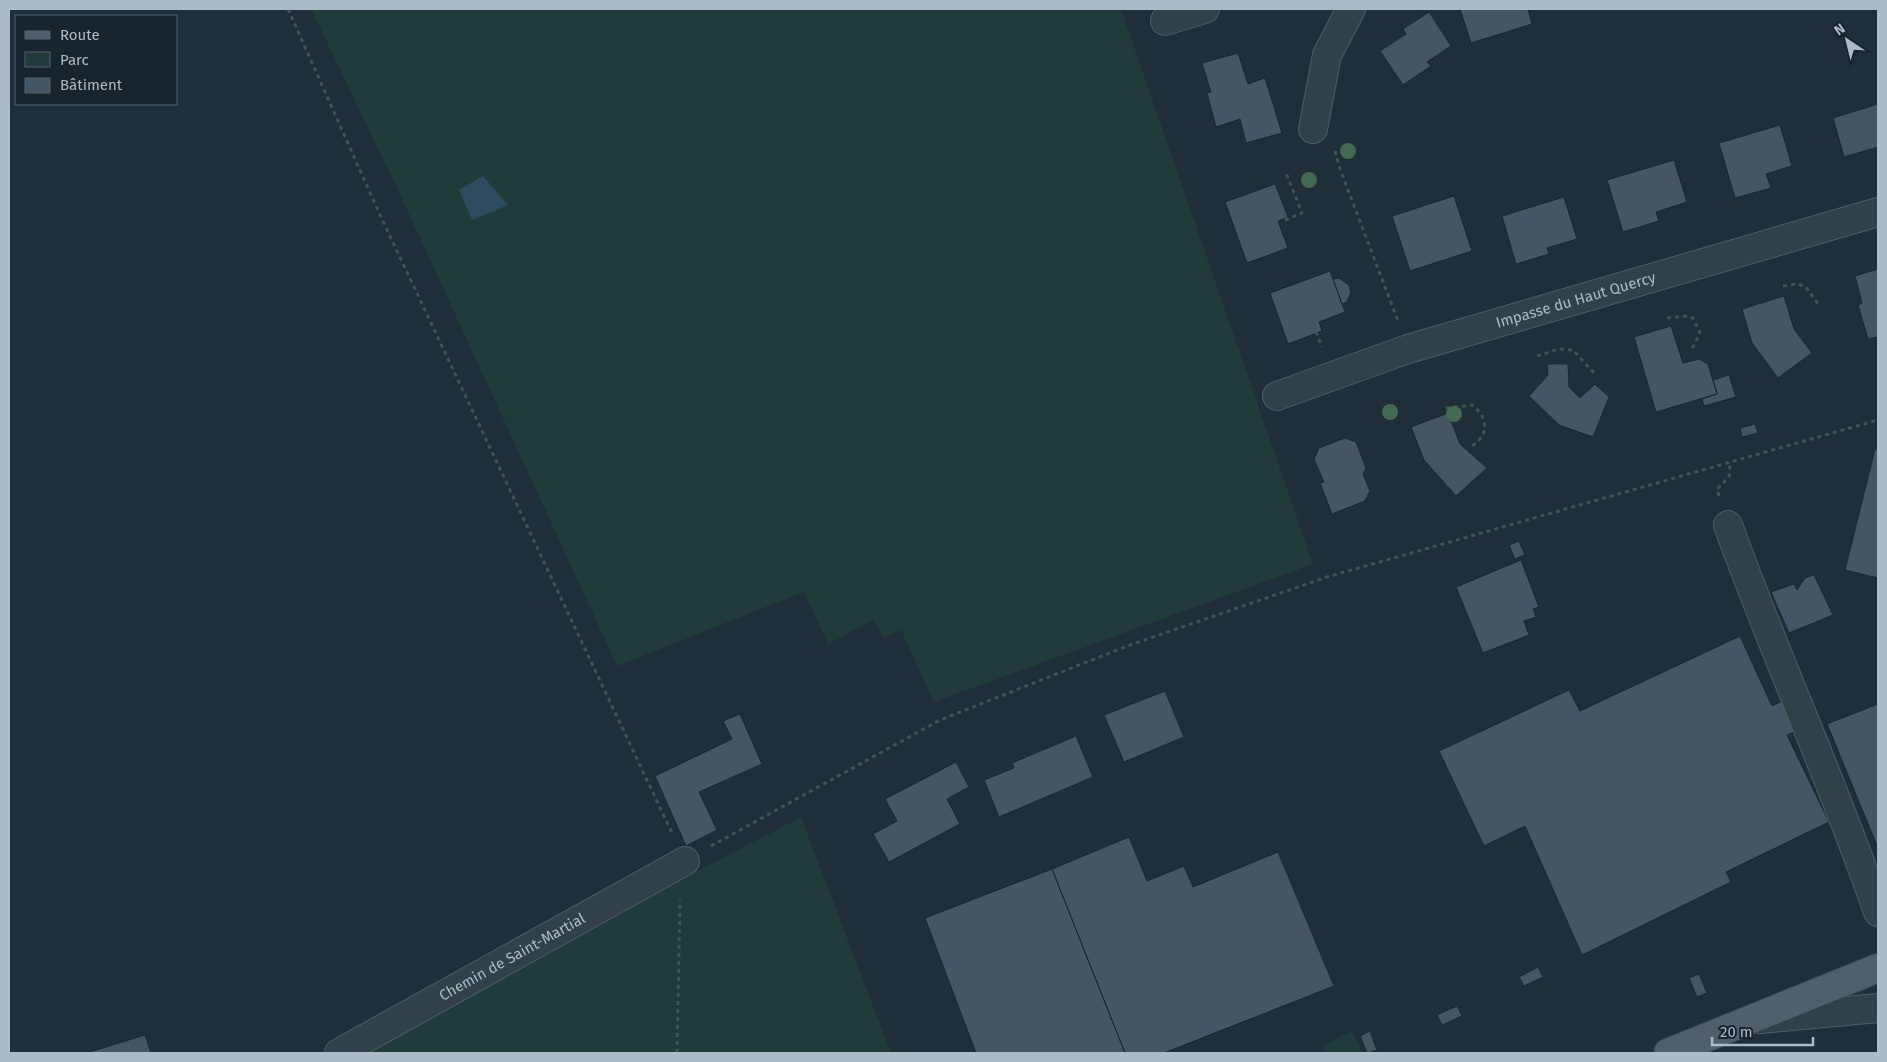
<svg xmlns="http://www.w3.org/2000/svg" width="1887" height="1062" font-family="'Fira Sans',sans-serif">
	<style>
		.green { fill: #213b3a }
		.water { fill: #2f4b60 }
		.building { fill: #445664; stroke: #1a2630 }
		.lines { fill: none; stroke-linecap: round; stroke-linejoin: round }
		.minor-casing { stroke: #505d68; stroke-width: 30 }
		.major-casing { stroke: #3f4b56; stroke-width: 30 }
		.path { stroke: #3e5756; stroke-width: 3; stroke-dasharray: 4 4; stroke-linecap: butt }
		.minor { stroke: #32404a; stroke-width: 28 }
		.major { stroke: #505f6a; stroke-width: 28 }
		.tree { fill: #446952 }
		.labels { text-anchor: middle; stroke-width: 5; stroke-linejoin: round; paint-order: stroke }
		.street-label { font-size: 15px; fill: #adbac7; stroke: #18242e }
	</style>
	<rect width="100%" height="100%" fill="#1f2e39"/>
	<path class="green" d="M 311,9 L 1121,9 L 1313,564 L 934,702 L 901,630 L 884,638 L 873,620 L 828,644 L 804,592 L 617,666 L 398,190 Z
		M 801,817 L 891,1053 L 349,1053 Z
		M 1352,1031 L 1363,1053 L 1325,1053 L 1323,1045 Z"/>
	<path class="water" d="M 483,176 L 508,205 L 472,220 L 459,190 Z"/>
	<path class="building" d="M 1460,9 L 1528,9 L 1532,24 L 1471,43 Z
		M 1429,12 L 1451,46 L 1427,62 L 1431,66 L 1403,85 L 1380,51 L 1406,34 L 1403,29 Z
		M 1238,53 L 1248,84 L 1265,78 L 1282,133 L 1246,143 L 1240,119 L 1216,127 L 1207,93 L 1211,92 L 1202,63 Z
		M 1878,104 L 1878,147 L 1844,157 L 1833,118 Z
		M 1780,125 L 1792,166 L 1766,174 L 1771,188 L 1735,198 L 1719,143 Z
		M 1674,160 L 1687,202 L 1656,212 L 1659,221 L 1623,232 L 1607,180 Z
		M 1275,184 L 1288,217 L 1278,221 L 1288,248 L 1247,263 L 1225,202 Z
		M 1454,196 L 1472,251 L 1410,271 L 1392,216 Z
		M 1564,197 L 1577,239 L 1547,248 L 1549,254 L 1516,264 L 1502,216 Z
		M 1878,269 L 1878,337 L 1868,339 L 1858,305 L 1862,303 L 1855,276 Z
		M 1330,271 L 1345,312 L 1319,322 L 1322,331 L 1288,344 L 1270,293 Z
		M 1339,278 L 1349,285 L 1351,292 L 1347,302 L 1342,304 L 1333,279 Z
		M 1784,296 L 1794,329 L 1812,353 L 1778,378 L 1752,343 L 1742,309 Z
		M 1671,326 L 1683,363 L 1699,359 L 1708,364 L 1717,394 L 1656,412 L 1634,337 Z
		M 1547,364 L 1568,364 L 1569,387 L 1580,398 L 1595,384 L 1609,397 L 1593,437 L 1559,425 L 1529,396 L 1548,375 Z
		M 1729,375 L 1736,397 L 1704,406 L 1702,399 L 1717,394 L 1713,380 Z
		M 1448,413 L 1460,444 L 1487,468 L 1456,496 L 1424,460 L 1411,427 Z
		M 1755,424 L 1758,433 L 1742,437 L 1740,428 Z
		M 1345,438 L 1356,442 L 1366,468 L 1363,474 L 1370,491 L 1365,501 L 1332,514 L 1320,483 L 1324,482 L 1314,459 L 1319,448 Z
		M 1875,449 L 1878,450 L 1878,578 L 1845,570 Z
		M 1519,541 L 1525,555 L 1515,559 L 1509,545 Z
		M 1521,560 L 1539,607 L 1533,609 L 1536,617 L 1524,621 L 1529,635 L 1483,653 L 1456,587 Z
		M 1814,575 L 1833,615 L 1789,633 L 1771,592 L 1794,584 L 1797,590 L 1805,578 Z
		M 1740,636 L 1772,706 L 1784,700 L 1798,730 L 1787,735 L 1829,822 L 1726,872 L 1731,882 L 1582,955 L 1525,826 L 1484,846 L 1439,751 L 1569,690 L 1580,711 Z
		M 1165,691 L 1184,737 L 1124,762 L 1104,715 Z
		M 1878,704 L 1878,848 L 1827,724 Z
		M 740,714 L 762,764 L 699,792 L 717,830 L 686,846 L 655,776 L 732,739 L 723,721 Z
		M 1076,736 L 1093,777 L 999,817 L 984,780 L 1014,768 L 1012,763 Z
		M 956,762 L 969,787 L 947,799 L 960,824 L 889,862 L 873,834 L 897,821 L 885,799 Z
		M 1129,837 L 1147,881 L 1184,866 L 1193,887 L 1278,852 L 1334,986 L 1164,1053 L 1125,1053 L 1052,869 Z
		M 1052,869 L 1125,1053 L 976,1053 L 925,918 Z
		M 1538,967 L 1543,977 L 1524,986 L 1519,977 Z
		M 1699,974 L 1707,993 L 1697,997 L 1689,978 Z
		M 1457,1006 L 1462,1016 L 1442,1025 L 1437,1015 Z
		M 1370,1031 L 1377,1050 L 1367,1053 L 1360,1036 Z
		M 145,1035 L 151,1053 L 86,1053 Z"/>
	<g class="lines">
		<g class="minor-casing">
			<g id="minor">
				<path d="M 1165,21 L 1205,9"/>
				<path d="M 1313,129 L 1327,55 L 1351,9"/>
				<path id="s1" d="M 1277,396 L 1408,349 L 1878,212"/>
				<path d="M 1728,525 C 1775,656 1833,781 1878,912"/>
				<path d="M 1760,1019 L 1878,1008"/>
				<path id="s2" d="M 339,1053 L 685,861"/>
			</g>
		</g>
		<g class="major-casing">
			<path id="major" d="M 1668,1053 L 1878,968"/>
		</g>
		<path class="path" d="M 288,9 L 380,215 L 672,833
			M 1335,151 L 1340,169 L 1398,321
			M 1285,220 L 1302,213 L 1286,173
			M 1783,286 L 1797,284 L 1805,286 L 1819,305
			M 1667,318 L 1687,316 L 1693,318 L 1700,333 L 1692,349
			M 1313,324 L 1322,347
			M 1537,356 L 1559,349 L 1573,350 L 1594,373
			M 1446,408 L 1472,405 C 1488,417 1490,434 1472,446
			M 1719,496 L 1717,489 L 1729,477 L 1730,464
			M 711,846 L 940,720 L 1130,645 L 1327,577 L 1878,420
			M 677,1053 L 680,900"/>
		<use href="#minor" class="minor"/>
		<use href="#major" class="major"/>
	</g>
	<g class="tree">
		<circle cx="1348" cy="151" r="8"/>
		<circle cx="1309" cy="180" r="8"/>
		<circle cx="1390" cy="412" r="8"/>
		<circle cx="1454" cy="414" r="8"/>
	</g>
	<g class="labels">
		<g class="street-label">
			<text dy="5" stroke="none"><textPath href="#s1" startOffset="314">Impasse du Haut Quercy</textPath></text>
			<text dy="5" stroke="none"><textPath href="#s2" startOffset="198">Chemin de Saint-Martial</textPath></text>
		</g>
	</g>
	<rect width="1887" height="1062" fill="none" stroke="#adbac7" stroke-width="20"/>
	<rect x="15" y="15" width="162" height="90" fill="#18242e" stroke="#54606b"/>
	<rect x="25" y="31" width="25" height="8" fill="#505f6a" stroke="#54606b"/>
	<text x="60" y="40" font-size="15" fill="#adbac7">Route</text>
	<rect x="25" y="52" width="25" height="15" fill="#213b3a" stroke="#54606b"/>
	<text x="60" y="65" font-size="15" fill="#adbac7">Parc</text>
	<rect x="25" y="78" width="25" height="15" fill="#445664" stroke="#54606b"/>
	<text x="60" y="90" font-size="15" fill="#adbac7">Bâtiment</text>
	<g transform="translate(1847 40) rotate(325)" stroke="#18242e" stroke-width="4" paint-order="stroke">
	<path d="M0-4L9 19L0 12L-9 19Z" fill="#adbac7"/>
	<text y="-8" font-size="14" font-weight="bold" text-anchor="middle" fill="#adbac7">N</text>
	</g>
	<path d="M1712 1037v8h101v-8" fill="none" stroke="#adbac7" stroke-width="2.5"/>
	<text x="1720" y="1037" font-size="15" fill="#adbac7" stroke="#18242e" stroke-width="4" paint-order="stroke">20 m</text>
</svg>
